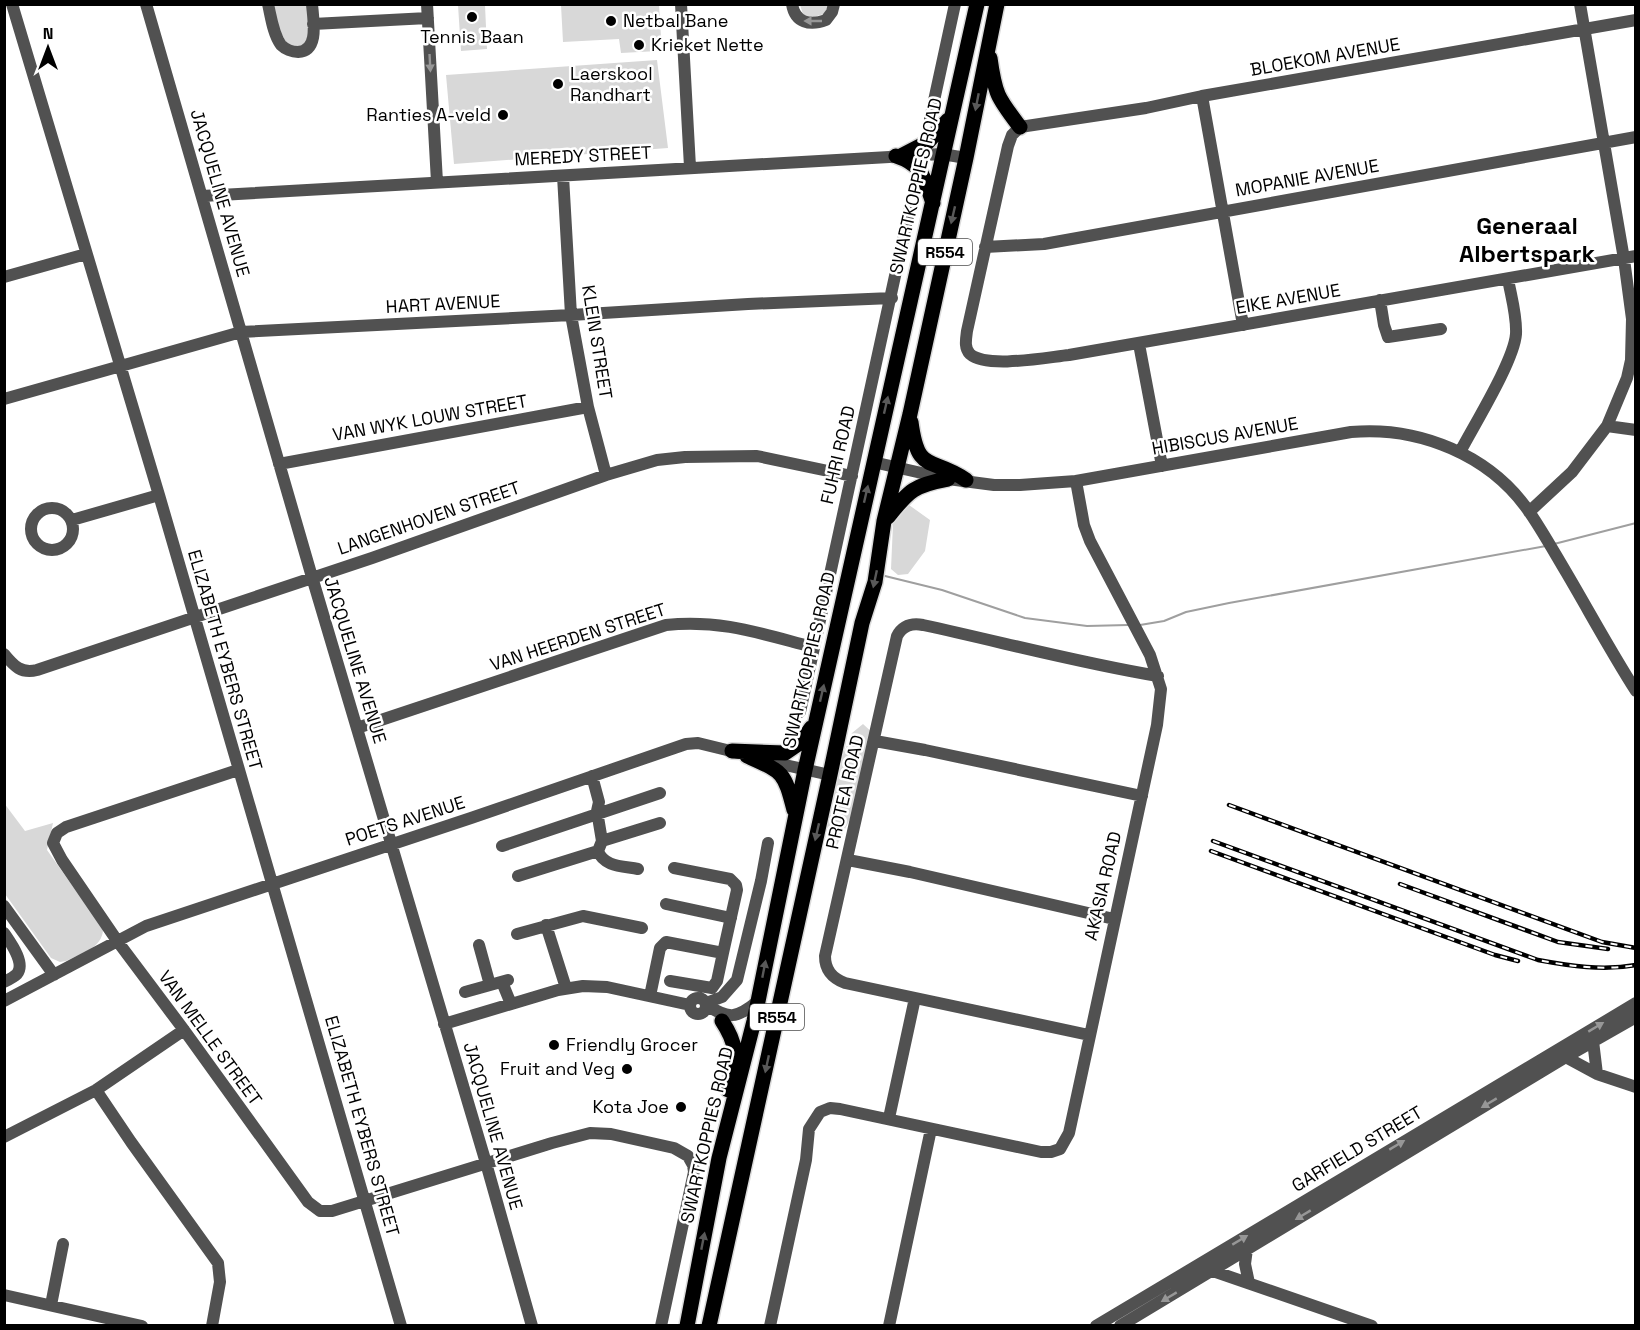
<svg xmlns="http://www.w3.org/2000/svg" width="1640" height="1330" font-family="'Space Grotesk',sans-serif">
	<style>
		.green { fill: #d8d8d8 }
		.lines { fill: none; stroke-linecap: round; stroke-linejoin: round }
		.stream { stroke: #9f9f9f; stroke-width: 2 }
		.major-casing { stroke: #dbdbdb; stroke-width: 18 }
		.minor { stroke: #515151; stroke-width: 12 }
		.major { stroke: #000; stroke-width: 15 }
		.rail-casing { stroke: #000; stroke-width: 4.5 }
		.rail { stroke: #fff; stroke-width: 2; stroke-dasharray: 7; stroke-linecap: butt }
		.oneway { fill: #979797 }
		.oneway2 { fill: #595959 }
		.poi-dot { fill: #000; stroke: #fff; stroke-width: 2 }
		.labels { text-anchor: middle; stroke-width: 5; stroke-linejoin: round; paint-order: stroke }
		.shield { fill: #fff; stroke: #4c4c4c; stroke-width: 1.5 }
		.shield-label { font-size: 16px; font-weight: bold; fill: #000 }
		.poi-label { font-size: 18px; fill: #000; stroke: #fff; text-anchor: start }
		.street-label { font-size: 18px; fill: #000; stroke: #fff }
		.district-label { font-size: 24px; font-weight: bold; fill: #000; stroke: #fff }
	</style>
	<rect width="100%" height="100%" fill="#fff"/>
	<path class="green" d="M 273,5 L 308,5 L 309,35 L 304,44 L 296,47 L 287,44 L 279,29 Z
		M 458,5 L 485,5 L 487,49 L 461,51 Z
		M 561,5 L 659,5 L 661,37 L 657,38 L 658,51 L 621,53 L 619,39 L 563,42 Z
		M 800,5 L 829,5 L 824,14 L 810,18 L 803,14 Z
		M 657,60 L 668,148 L 454,164 L 446,75 Z
		M 909,505 L 930,520 L 925,551 L 908,574 L 898,575 L 891,569 L 893,524 Z
		M 863,724 L 875,735 L 857,805 L 836,847 L 826,826 L 838,767 L 852,733 Z
		M 4,803 L 25,831 L 53,823 L 47,850 L 103,929 C 103,948 80,954 66,961 L 60,962 L 51,958 L 5,894 Z"/>
	<g class="lines">
		<path class="stream" d="M 1554,544 L 1636,523
			M 885,576 L 942,590 L 1025,618 L 1087,626 L 1128,625
			M 1140,625 L 1164,621 L 1186,612 L 1229,603 L 1546,546"/>
		<g class="major-casing">
			<path id="major" d="M 990,58 C 995,95 998,98 1020,127
				M 896,156 C 923,165 924,178 933,203
				M 901,156 L 928,142 L 948,120
				M 911,422 C 918,475 931,456 966,480
				M 888,517 C 909,490 915,485 948,479
				M 732,751 L 785,753 L 801,742 L 811,728
				M 747,756 C 783,772 784,771 794,810
				M 722,1021 C 741,1050 734,1058 728,1090
				M 687,1326 L 719,1158 L 754,1021 L 805,770 L 977,4
				M 709,1326 L 830,775 L 862,623 L 875,582 L 884,521 L 910,414 L 966,158 L 997,4"/>
		</g>
		<path class="minor" d="M 12,4 L 159,495 L 401,1326
			M 146,4 L 312,577 L 486,1163 L 532,1326
			M 268,4 C 271,17 273,34 281,45 C 285,49 292,52 298,52 C 320,51 313,19 312,4
			M 427,4 L 437,182
			M 681,4 L 690,167
			M 792,4 C 795,23 810,26 826,20 L 832,12 L 834,4
			M 1636,20 L 1202,96 L 1146,108 L 1020,127 L 1012,135 L 1008,146 L 967,331 C 966,339 964,348 970,354 C 987,369 1048,357 1069,355 L 1636,256
			M 313,24 L 428,18
			M 1202,96 L 1243,325
			M 930,119 L 955,4
			M 563,176 L 571,315 L 588,407 L 606,475
			M 202,196 L 942,154 L 966,158
			M 985,247 L 1044,244 L 1636,137
			M 4,277 L 86,254
			M 1380,300 L 1384,325 L 1388,337 L 1441,329
			M 1139,344 L 1162,466
			M 4,399 L 241,332 L 571,315 L 748,304 L 892,298
			M 1607,426 L 1636,430
			M 1460,452 C 1474,425 1514,361 1516,334 C 1517,316 1511,296 1508,279
			M 873,462 L 948,479 L 994,485 L 1020,485 L 1076,481 L 1351,432 C 1419,426 1491,455 1530,513 C 1543,532 1554,552 1566,572 C 1589,611 1611,652 1636,691
			M 279,464 L 588,407
			M31 529a21 21 0 1 1 42 0a21 21 0 1 1-42 0Z
			M 1529,512 L 1572,472 L 1607,426 L 1627,378 L 1631,360 L 1632,319 L 1624,259 L 1580,4
			M 72,520 L 159,495
			M 4,654 C 14,666 21,674 37,670 L 372,558 L 606,475 L 657,460 L 685,457 L 757,456 L 852,476
			M 800,712 L 910,207
			M 357,728 L 666,625 C 720,619 762,634 813,647
			M 875,741 L 925,750 L 1142,796
			M 767,761 L 830,775
			M 238,770 L 66,827 L 57,833 L 53,843 L 62,860 L 118,942 L 184,1030 L 308,1202 L 320,1211 L 332,1211 L 552,1143 L 590,1133 L 611,1134 L 674,1148 L 688,1156 L 693,1165 L 694,1172 L 661,1326
			M 602,841 L 660,823
			M 502,846 L 660,793
			M 598,851 C 604,867 623,866 638,869
			M 848,860 L 910,872 L 1114,919
			M 518,876 L 598,851 L 602,841 L 597,811 L 599,802 L 592,776
			M 666,904 L 731,918
			M 4,906 L 54,975
			M 546,925 L 566,988
			M 4,933 C 10,942 26,963 17,974 C 14,977 8,980 4,982
			M 517,934 L 583,916 L 642,928
			M 479,945 L 490,985
			M 670,981 L 712,988 L 717,981 L 723,953
			M 502,982 L 511,1004
			M 465,992 L 508,980
			M 650,996 L 660,948 L 666,942 L 723,953 L 737,890 L 736,885 L 730,879 L 674,868
			M690 1006a8 8 0 1 1 16 0a8 8 0 1 1-16 0Z
			M 4,1001 L 146,926 L 471,818 L 686,744 L 698,743 L 739,753
			M 706,1003 L 722,997 L 737,980 L 761,881 L 768,843
			M 706,1005 C 729,1019 736,1019 757,1002
			M 444,1024 L 558,990 L 583,986 L 607,987 L 690,1005
			M 1089,1035 L 845,983 C 832,978 825,970 825,956 L 897,636 C 903,625 912,623 923,625 C 1002,642 1079,663 1158,676
			M 1593,1041 L 1597,1074
			M 1560,1054 L 1597,1074 L 1636,1087
			M 96,1090 L 131,1142 L 218,1263 L 220,1282 L 212,1326
			M 889,1118 L 915,998
			M 4,1137 L 96,1090 L 184,1030
			M 1247,1249 L 1245,1264 L 1249,1283
			M 1208,1267 L 1213,1271 L 1372,1326
			M 4,1295 L 142,1326
			M 51,1305 L 63,1244
			M 770,1326 L 806,1160 L 809,1129 L 820,1112 L 830,1108 L 840,1109 L 1041,1152 L 1051,1152 L 1060,1149 L 1069,1133 L 1157,725 L 1161,689 L 1150,655 L 1090,541 L 1084,525 L 1076,481
			M 889,1326 L 931,1129
			M 1096,1326 L 1636,1003
			M 1120,1326 L 1564,1058 L 1636,1017"/>
		<use href="#major" class="major"/>
		<g class="rail-casing">
			<path id="rail" d="M 1229,805 L 1602,942 L 1636,948
				M 1213,841 L 1538,960 C 1570,966 1603,971 1636,965
				M 1211,851 L 1495,955 L 1518,961
				M 1400,884 L 1558,942 L 1608,949"/>
		</g>
		<use href="#rail" class="rail"/>
	</g>
	<defs><path id="oneway-solid" d="M-6-.8H1V-3.2L6.5 0L1 3.2V.8H-6Z" transform="scale(1.5)"/></defs>
	<g class="oneway">
		<use href="#oneway-solid" transform="translate(813 21) rotate(-180)"/>
		<use href="#oneway-solid" transform="translate(430 63) rotate(87)"/>
		<use href="#oneway-solid" transform="translate(1596 1027) rotate(-31)"/>
		<use href="#oneway-solid" transform="translate(1489 1103) rotate(149)"/>
		<use href="#oneway-solid" transform="translate(1397 1145) rotate(-31)"/>
		<use href="#oneway-solid" transform="translate(1303 1215) rotate(149)"/>
		<use href="#oneway-solid" transform="translate(1240 1240) rotate(-31)"/>
		<use href="#oneway-solid" transform="translate(1169 1297) rotate(149)"/>
	</g>
	<g class="oneway2">
		<use href="#oneway-solid" transform="translate(977 102) rotate(101)"/>
		<use href="#oneway-solid" transform="translate(953 215) rotate(103)"/>
		<use href="#oneway-solid" transform="translate(886 405) rotate(-77)"/>
		<use href="#oneway-solid" transform="translate(866 494) rotate(-77)"/>
		<use href="#oneway-solid" transform="translate(875 579) rotate(102)"/>
		<use href="#oneway-solid" transform="translate(822 693) rotate(-77)"/>
		<use href="#oneway-solid" transform="translate(817 832) rotate(103)"/>
		<use href="#oneway-solid" transform="translate(764 969) rotate(-79)"/>
		<use href="#oneway-solid" transform="translate(767 1064) rotate(102)"/>
		<use href="#oneway-solid" transform="translate(703 1241) rotate(-79)"/>
	</g>
	<g class="poi-dot">
		<circle cx="472" cy="17" r="6"/>
		<circle cx="611" cy="21" r="6"/>
		<circle cx="639" cy="45" r="6"/>
		<circle cx="558" cy="84" r="6"/>
		<circle cx="503" cy="115" r="6"/>
		<circle cx="554" cy="1045" r="6"/>
		<circle cx="627" cy="1069" r="6"/>
		<circle cx="681" cy="1107" r="6"/>
	</g>
	<g class="labels">
		<g class="shield">
			<rect x="918" y="239" width="54" height="26" rx="4.5"/>
			<rect x="750" y="1004" width="54" height="26" rx="4.5"/>
		</g>
		<g class="shield-label">
			<text x="945" y="258">R554</text>
			<text x="777" y="1023">R554</text>
		</g>
		<g class="poi-label">
			<text x="623" y="27">Netbal Bane</text>
			<text x="472" y="43" text-anchor="middle">Tennis Baan</text>
			<text x="651" y="51">Krieket Nette</text>
			<text x="570" y="80">Laerskool<tspan x="570" dy="21">Randhart</tspan></text>
			<text x="491" y="121" text-anchor="end">Ranties A-veld</text>
			<text x="566" y="1051">Friendly Grocer</text>
			<text x="615" y="1075" text-anchor="end">Fruit and Veg</text>
			<text x="669" y="1113" text-anchor="end">Kota Joe</text>
		</g>
		<g class="street-label">
			<text transform="translate(1325 57) rotate(-10)" y="6">BLOEKOM AVENUE</text>
			<text transform="translate(583 156) rotate(-3)" y="6">MEREDY STREET</text>
			<text transform="translate(1307 178) rotate(-10)" y="6">MOPANIE AVENUE</text>
			<text transform="translate(916 186) rotate(-77)" y="6">SWARTKOPPIES ROAD</text>
			<text transform="translate(220 193) rotate(74)" y="6">JACQUELINE AVENUE</text>
			<text transform="translate(1288 299) rotate(-10)" y="6">EIKE AVENUE</text>
			<text transform="translate(443 304) rotate(-3)" y="6">HART AVENUE</text>
			<text transform="translate(597 342) rotate(81)" y="6">KLEIN STREET</text>
			<text transform="translate(430 418) rotate(-10)" y="6">VAN WYK LOUW STREET</text>
			<text transform="translate(1225 436) rotate(-10)" y="6">HIBISCUS AVENUE</text>
			<text transform="translate(838 455) rotate(-77)" y="6">FUHRI ROAD</text>
			<text transform="translate(429 518) rotate(-19)" y="6">LANGENHOVEN STREET</text>
			<text transform="translate(578 637) rotate(-18)" y="6">VAN HEERDEN STREET</text>
			<text transform="translate(225 660) rotate(74)" y="6">ELIZABETH EYBERS STREET</text>
			<text transform="translate(355 660) rotate(73)" y="6">JACQUELINE AVENUE</text>
			<text transform="translate(809 660) rotate(-77)" y="6">SWARTKOPPIES ROAD</text>
			<text transform="translate(845 792) rotate(-77)" y="6">PROTEA ROAD</text>
			<text transform="translate(405 821) rotate(-18)" y="6">POETS AVENUE</text>
			<text transform="translate(1103 886) rotate(-77)" y="6">AKASIA ROAD</text>
			<text transform="translate(210 1038) rotate(54)" y="6">VAN MELLE STREET</text>
			<text transform="translate(362 1126) rotate(74)" y="6">ELIZABETH EYBERS STREET</text>
			<text transform="translate(493 1126) rotate(74)" y="6">JACQUELINE AVENUE</text>
			<text transform="translate(707 1135) rotate(-77)" y="6">SWARTKOPPIES ROAD</text>
			<text transform="translate(1357 1149) rotate(-31)" y="6">GARFIELD STREET</text>
		</g>
		<g class="district-label">
			<text x="1527" y="234">Generaal<tspan x="1527" dy="28">Albertspark</tspan></text>
		</g>
	</g>
	<rect width="1640" height="1330" fill="none" stroke="#000000" stroke-width="12"/>
	<g transform="translate(48 48)" stroke="#ffffff" stroke-width="4.5" paint-order="stroke">
	<path d="M0-4.5L10 22L0 15L-10 22Z" fill="#000000"/>
	<text y="-9" font-size="16" font-weight="bold" text-anchor="middle" fill="#000000">N</text>
	</g>
</svg>
